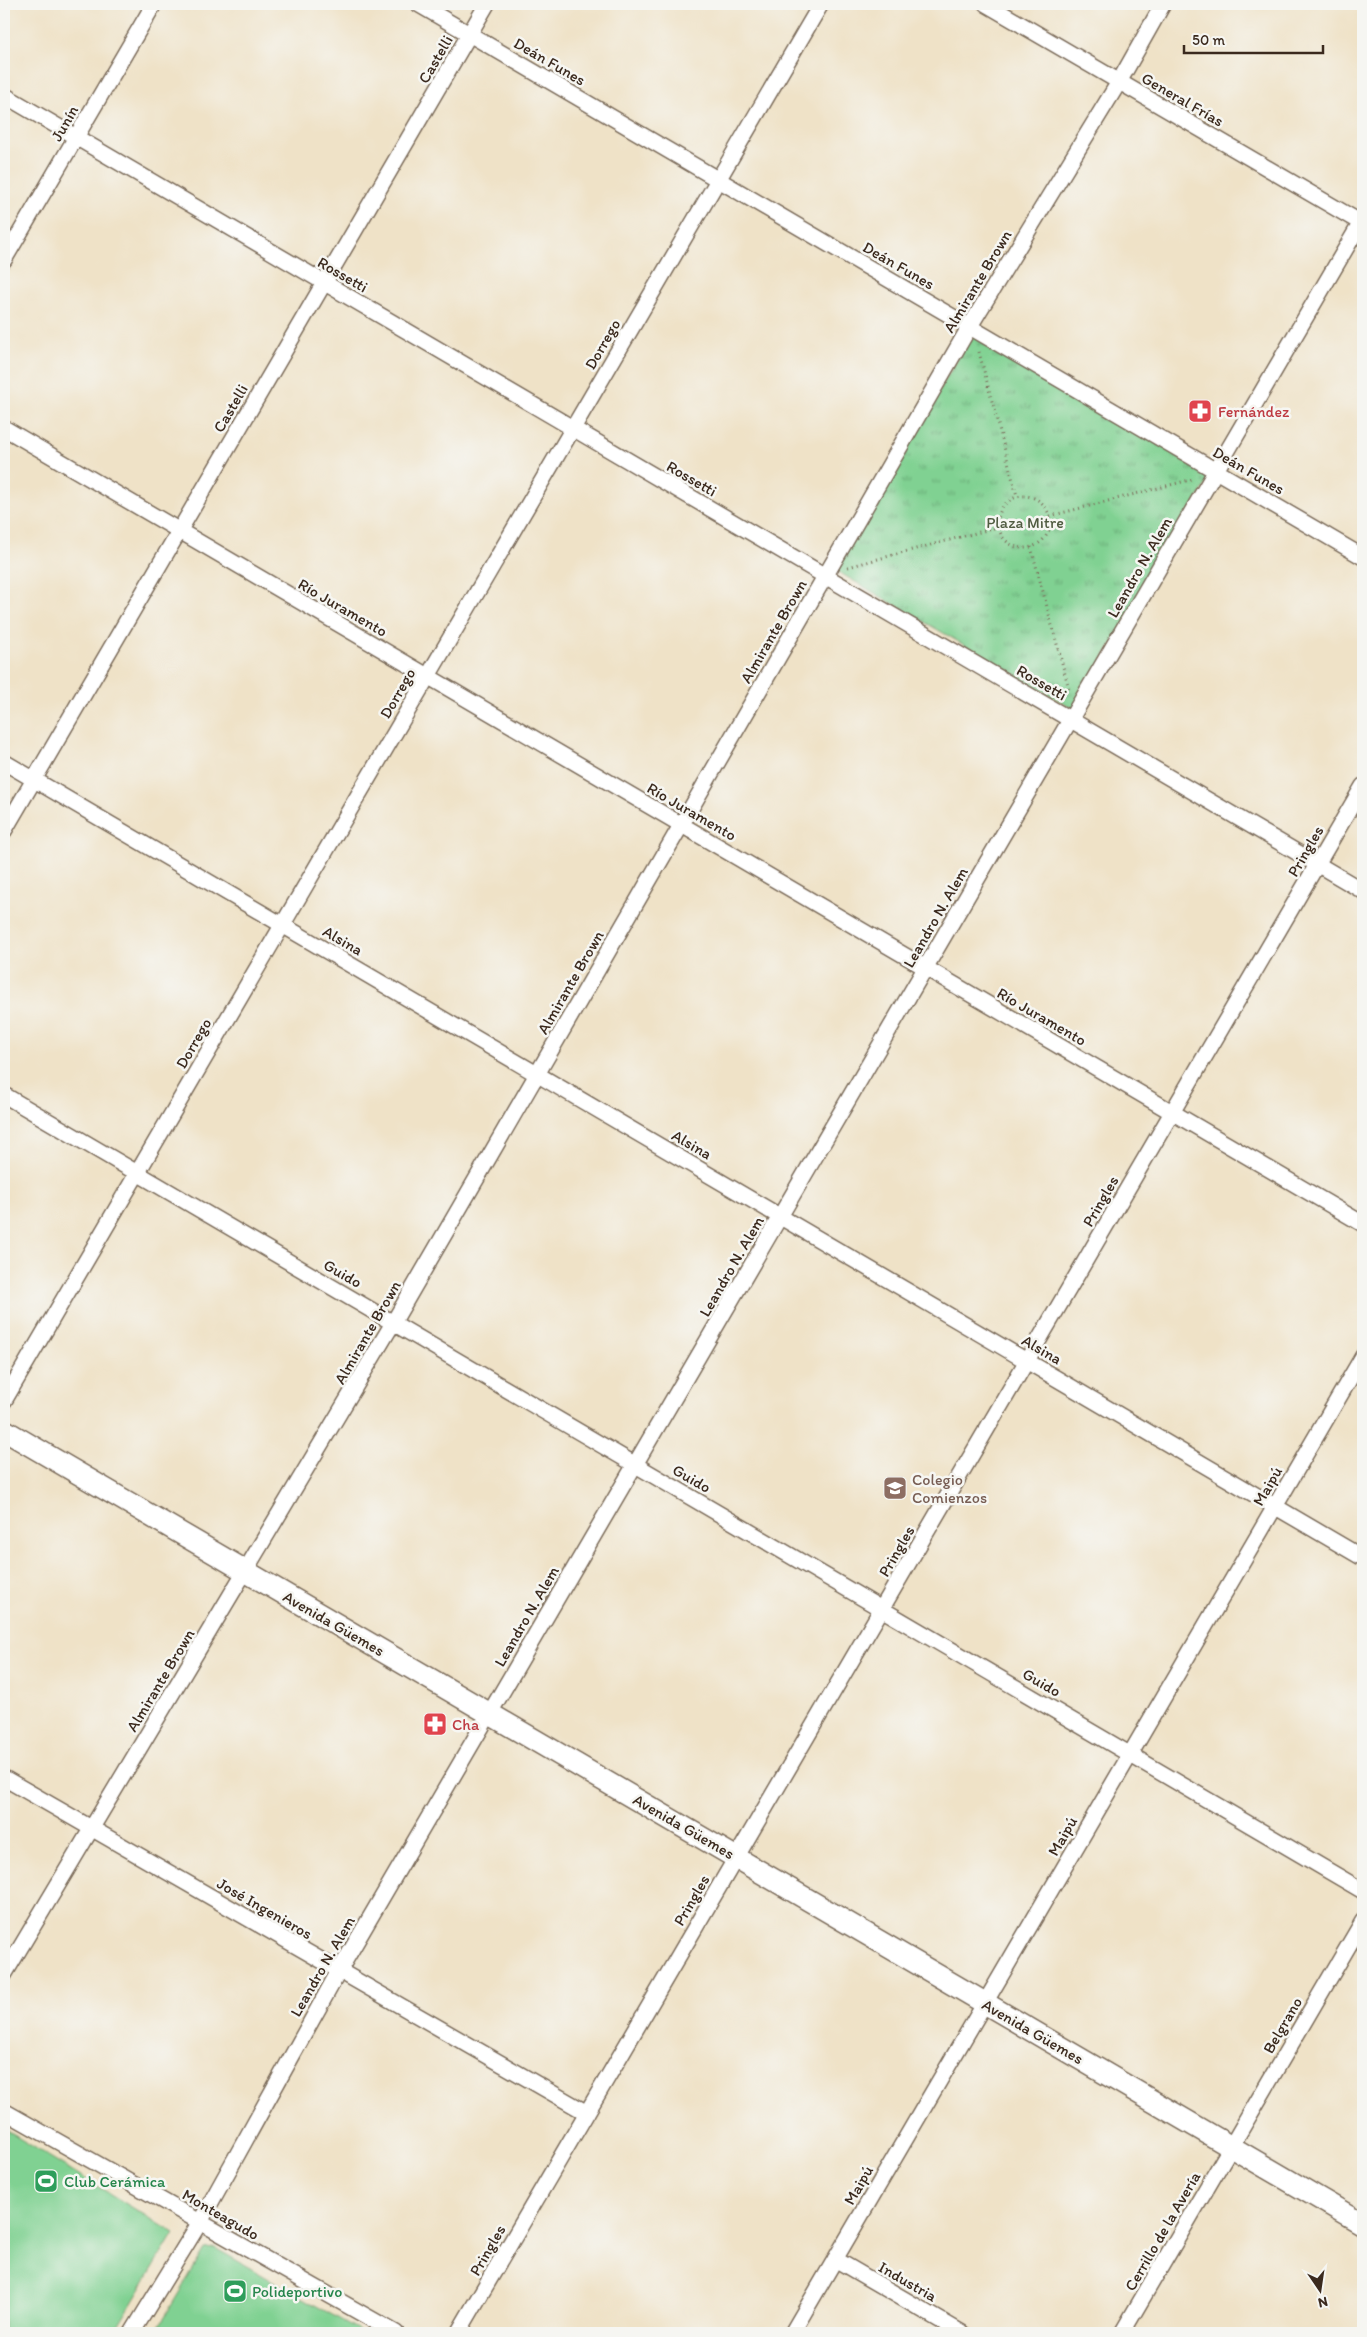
<svg xmlns="http://www.w3.org/2000/svg" width="1367" height="2337" font-family="Itim,sans-serif">
	<style>
		.grass { fill: #80d192; stroke: #5e7e58 }
		.park { fill: url(#park-tufts); stroke: #5e7e58 }
		.lines { fill: none; stroke-linecap: round; stroke-linejoin: round }
		.street-casing { stroke: #7a6a59; stroke-width: 18 }
		.secondary-casing { stroke: #7a6a59; stroke-width: 24 }
		.path { stroke: #7a6a59; stroke-width: 3; stroke-dasharray: 1 4; stroke-linecap: butt }
		.street { stroke: #fff; stroke-width: 15 }
		.secondary { stroke: #fff; stroke-width: 21 }
		.labels { text-anchor: middle; stroke-width: 5; stroke-linejoin: round; paint-order: stroke }
		.street-label { font-size: 16px; fill: #3b2a1e; stroke: #f6f6f2 }
		.health-label { font-size: 16px; fill: #be3a42; stroke: #f6f6f2; text-anchor: start }
		.park-label { font-size: 16px; fill: #505c41; stroke: #f6f6f2 }
		.education-label { font-size: 16px; fill: #785e54; stroke: #f6f6f2; text-anchor: start }
		.leisure-label { font-size: 16px; fill: #27864d; stroke: #f6f6f2; text-anchor: start }
	</style>
	<defs>
		<pattern id="park-tufts" width="24" height="20" patternUnits="userSpaceOnUse" patternTransform="scale(1.25)"><rect width="24" height="20" fill="#80d192"/><path d="M3 7l-1-3M5 7V3M7 7l1-3M15 17l-1-3M17 17v-4M19 17l1-3" fill="none" stroke="#6aaa77"/></pattern>
	</defs>
	<rect width="100%" height="100%" fill="#f6f6f2"/>
	<filter id="ink" filterUnits="userSpaceOnUse"><feTurbulence type="fractalNoise" baseFrequency=".02" numOctaves="2"/><feDisplacementMap in="SourceGraphic" scale="10" xChannelSelector="R" yChannelSelector="G"/><feConvolveMatrix kernelMatrix="1 2 1 2 8 2 1 2 1" color-interpolation-filters="sRGB"/></filter>
	<filter id="wash" filterUnits="userSpaceOnUse"><feTurbulence type="fractalNoise" baseFrequency=".0096" numOctaves="4" result="noise"/><feDisplacementMap in="SourceGraphic" scale="20" xChannelSelector="R" yChannelSelector="G"/><feGaussianBlur stdDeviation="1.12" result="paint"/><feColorMatrix in="noise" values="0 0 0 0 0 0 0 0 0 0 0 0 0 0 0 0 0 1.4 0 .05"/><feComposite in="paint" operator="in"/></filter>
	<g filter="url(#wash)">
		<rect width="100%" height="100%" fill="#efe2c7"/>
		<path class="grass" d="M 4,2129 L 174,2233 L 114,2333 L 4,2333 Z
			M 215,2248 L 364,2333 L 155,2333 L 205,2249 Z"/>
		<path class="park" d="M 973,332 L 1212,474 L 1074,709 L 835,570 Z"/>
	</g>
	<g filter="url(#ink)">
		<g class="lines">
			<g class="street-casing">
				<path id="street" d="M 418,4 L 1363,557
					M 986,4 L 1363,224
					M 4,95 L 1363,891
					M 4,260 L 154,4
					M 4,428 L 1363,1224
					M 4,762 L 1363,1558
					M 4,831 L 487,4
					M 4,1095 L 1363,1891
					M 4,1401 L 821,4
					M 4,1778 L 587,2113
					M 4,1975 L 393,1323 L 970,326 L 1119,82 L 1163,4
					M 4,2111 L 396,2333
					M 835,2259 L 962,2333
					M 132,2333 L 200,2222 L 339,1971 L 1363,219
					M 458,2333 L 1363,786
					M 792,2333 L 1363,1356
					M 1122,2333 L 1363,1921"/>
			</g>
			<g class="secondary-casing">
				<path id="secondary" d="M 4,1430 L 1363,2224"/>
			</g>
			<path class="path" d="M 979,352 L 1017,496
				M998 522a26 26 0 1 1 52 0a26 26 0 1 1-52 0Z
				M 1050,516 L 1193,479
				M 1031,547 L 1069,689
				M 848,567 L 998,527"/>
			<use href="#street" class="street"/>
			<use href="#secondary" class="secondary"/>
		</g>
	</g>
	<defs>
		<g id="pharmacy-square" transform="scale(1.25)"><rect x="-9" y="-9" width="18" height="18" rx="4" fill="#e0444e" stroke="#f6f6f2"/><path d="M-2-6h4v4h4v4h-4v4h-4v-4h-4v-4h4Z" fill="#fff"/></g>
		<g id="school-square" transform="scale(1.25)"><rect x="-9" y="-9" width="18" height="18" rx="4" fill="#8d6e63" stroke="#f6f6f2"/><path d="M0-5L7-2L0 1L-7-2ZM-4 1L0 2.5L4 1V4Q0 6-4 4Z" fill="#fff"/></g>
		<g id="stadium-square" transform="scale(1.25)"><rect x="-9" y="-9" width="18" height="18" rx="4" fill="#2e9e5b" stroke="#f6f6f2"/><path d="M0-5a6.5 5 0 1 0 0 10a6.5 5 0 1 0 0-10ZM-3.5-1.8h7v3.6h-7Z" fill="#fff"/></g>
	</defs>
	<g fill-rule="evenodd">
		<use href="#pharmacy-square" x="1200" y="411"/>
		<use href="#school-square" x="895" y="1488"/>
		<use href="#pharmacy-square" x="435" y="1724"/>
		<use href="#stadium-square" x="46" y="2181"/>
		<use href="#stadium-square" x="235" y="2291"/>
	</g>
	<g class="labels">
		<g class="street-label">
			<text transform="translate(435 59) rotate(-60)" y="6">Castelli</text>
			<text transform="translate(550 61) rotate(30)" y="6">Deán Funes</text>
			<text transform="translate(1183 99) rotate(30)" y="6">General Frías</text>
			<text transform="translate(64 123) rotate(-60)" y="6">Junín</text>
			<text transform="translate(899 265) rotate(30)" y="6">Deán Funes</text>
			<text transform="translate(343 274) rotate(30)" y="6">Rossetti</text>
			<text transform="translate(977 281) rotate(-59)" y="6">Almirante Brown</text>
			<text transform="translate(602 344) rotate(-60)" y="6">Dorrego</text>
			<text transform="translate(230 408) rotate(-60)" y="6">Castelli</text>
			<text transform="translate(1249 470) rotate(30)" y="6">Deán Funes</text>
			<text transform="translate(692 478) rotate(30)" y="6">Rossetti</text>
			<text transform="translate(1139 567) rotate(-60)" y="6">Leandro N. Alem</text>
			<text transform="translate(343 607) rotate(30)" y="6">Río Juramento</text>
			<text transform="translate(773 631) rotate(-60)" y="6">Almirante Brown</text>
			<text transform="translate(1042 682) rotate(30)" y="6">Rossetti</text>
			<text transform="translate(397 693) rotate(-60)" y="6">Dorrego</text>
			<text transform="translate(692 811) rotate(30)" y="6">Río Juramento</text>
			<text transform="translate(1305 851) rotate(-60)" y="6">Pringles</text>
			<text transform="translate(935 917) rotate(-60)" y="6">Leandro N. Alem</text>
			<text transform="translate(343 940) rotate(30)" y="6">Alsina</text>
			<text transform="translate(570 982) rotate(-60)" y="6">Almirante Brown</text>
			<text transform="translate(1042 1016) rotate(30)" y="6">Río Juramento</text>
			<text transform="translate(193 1043) rotate(-60)" y="6">Dorrego</text>
			<text transform="translate(692 1144) rotate(30)" y="6">Alsina</text>
			<text transform="translate(1100 1201) rotate(-60)" y="6">Pringles</text>
			<text transform="translate(731 1266) rotate(-60)" y="6">Leandro N. Alem</text>
			<text transform="translate(343 1273) rotate(30)" y="6">Guido</text>
			<text transform="translate(367 1332) rotate(-60)" y="6">Almirante Brown</text>
			<text transform="translate(1042 1349) rotate(30)" y="6">Alsina</text>
			<text transform="translate(692 1478) rotate(30)" y="6">Guido</text>
			<text transform="translate(1267 1486) rotate(-60)" y="6">Maipú</text>
			<text transform="translate(896 1551) rotate(-60)" y="6">Pringles</text>
			<text transform="translate(526 1616) rotate(-60)" y="6">Leandro N. Alem</text>
			<text transform="translate(334 1623) rotate(30)" y="6">Avenida Güemes</text>
			<text transform="translate(160 1680) rotate(-59)" y="6">Almirante Brown</text>
			<text transform="translate(1042 1682) rotate(30)" y="6">Guido</text>
			<text transform="translate(684 1826) rotate(30)" y="6">Avenida Güemes</text>
			<text transform="translate(1062 1836) rotate(-60)" y="6">Maipú</text>
			<text transform="translate(691 1900) rotate(-60)" y="6">Pringles</text>
			<text transform="translate(265 1908) rotate(30)" y="6">José Ingenieros</text>
			<text transform="translate(322 1966) rotate(-60)" y="6">Leandro N. Alem</text>
			<text transform="translate(1282 2025) rotate(-60)" y="6">Belgrano</text>
			<text transform="translate(1033 2031) rotate(30)" y="6">Avenida Güemes</text>
			<text transform="translate(858 2185) rotate(-60)" y="6">Maipú</text>
			<text transform="translate(221 2214) rotate(30)" y="6">Monteagudo</text>
			<text transform="translate(1162 2231) rotate(-60)" y="6">Cerrillo de la Avería</text>
			<text transform="translate(487 2250) rotate(-60)" y="6">Pringles</text>
			<text transform="translate(908 2281) rotate(30)" y="6">Industria</text>
		</g>
		<g class="health-label">
			<text x="1218" y="417">Fernández</text>
			<text x="452" y="1730">Cha</text>
		</g>
		<g class="park-label">
			<text x="1025" y="528">Plaza Mitre</text>
		</g>
		<g class="education-label">
			<text x="912" y="1485">Colegio<tspan x="912" dy="18">Comienzos</tspan></text>
		</g>
		<g class="leisure-label">
			<text x="64" y="2187">Club Cerámica</text>
			<text x="252" y="2297">Polideportivo</text>
		</g>
	</g>
	<rect width="1367" height="2337" fill="none" stroke="#f6f6f2" stroke-width="20"/>
	<g transform="translate(1320 2290) rotate(167)" stroke="#f6f6f2" stroke-width="4" paint-order="stroke">
	<path d="M0-4L9 19L0 12L-9 19Z" fill="#3b2a1e"/>
	<text y="-8" font-size="14" font-weight="bold" text-anchor="middle" fill="#3b2a1e">N</text>
	</g>
	<path d="M1184 45v8h139v-8" fill="none" stroke="#3b2a1e" stroke-width="2.5"/>
	<text x="1192" y="45" font-size="15" fill="#3b2a1e" stroke="#f6f6f2" stroke-width="4" paint-order="stroke">50 m</text>
</svg>
